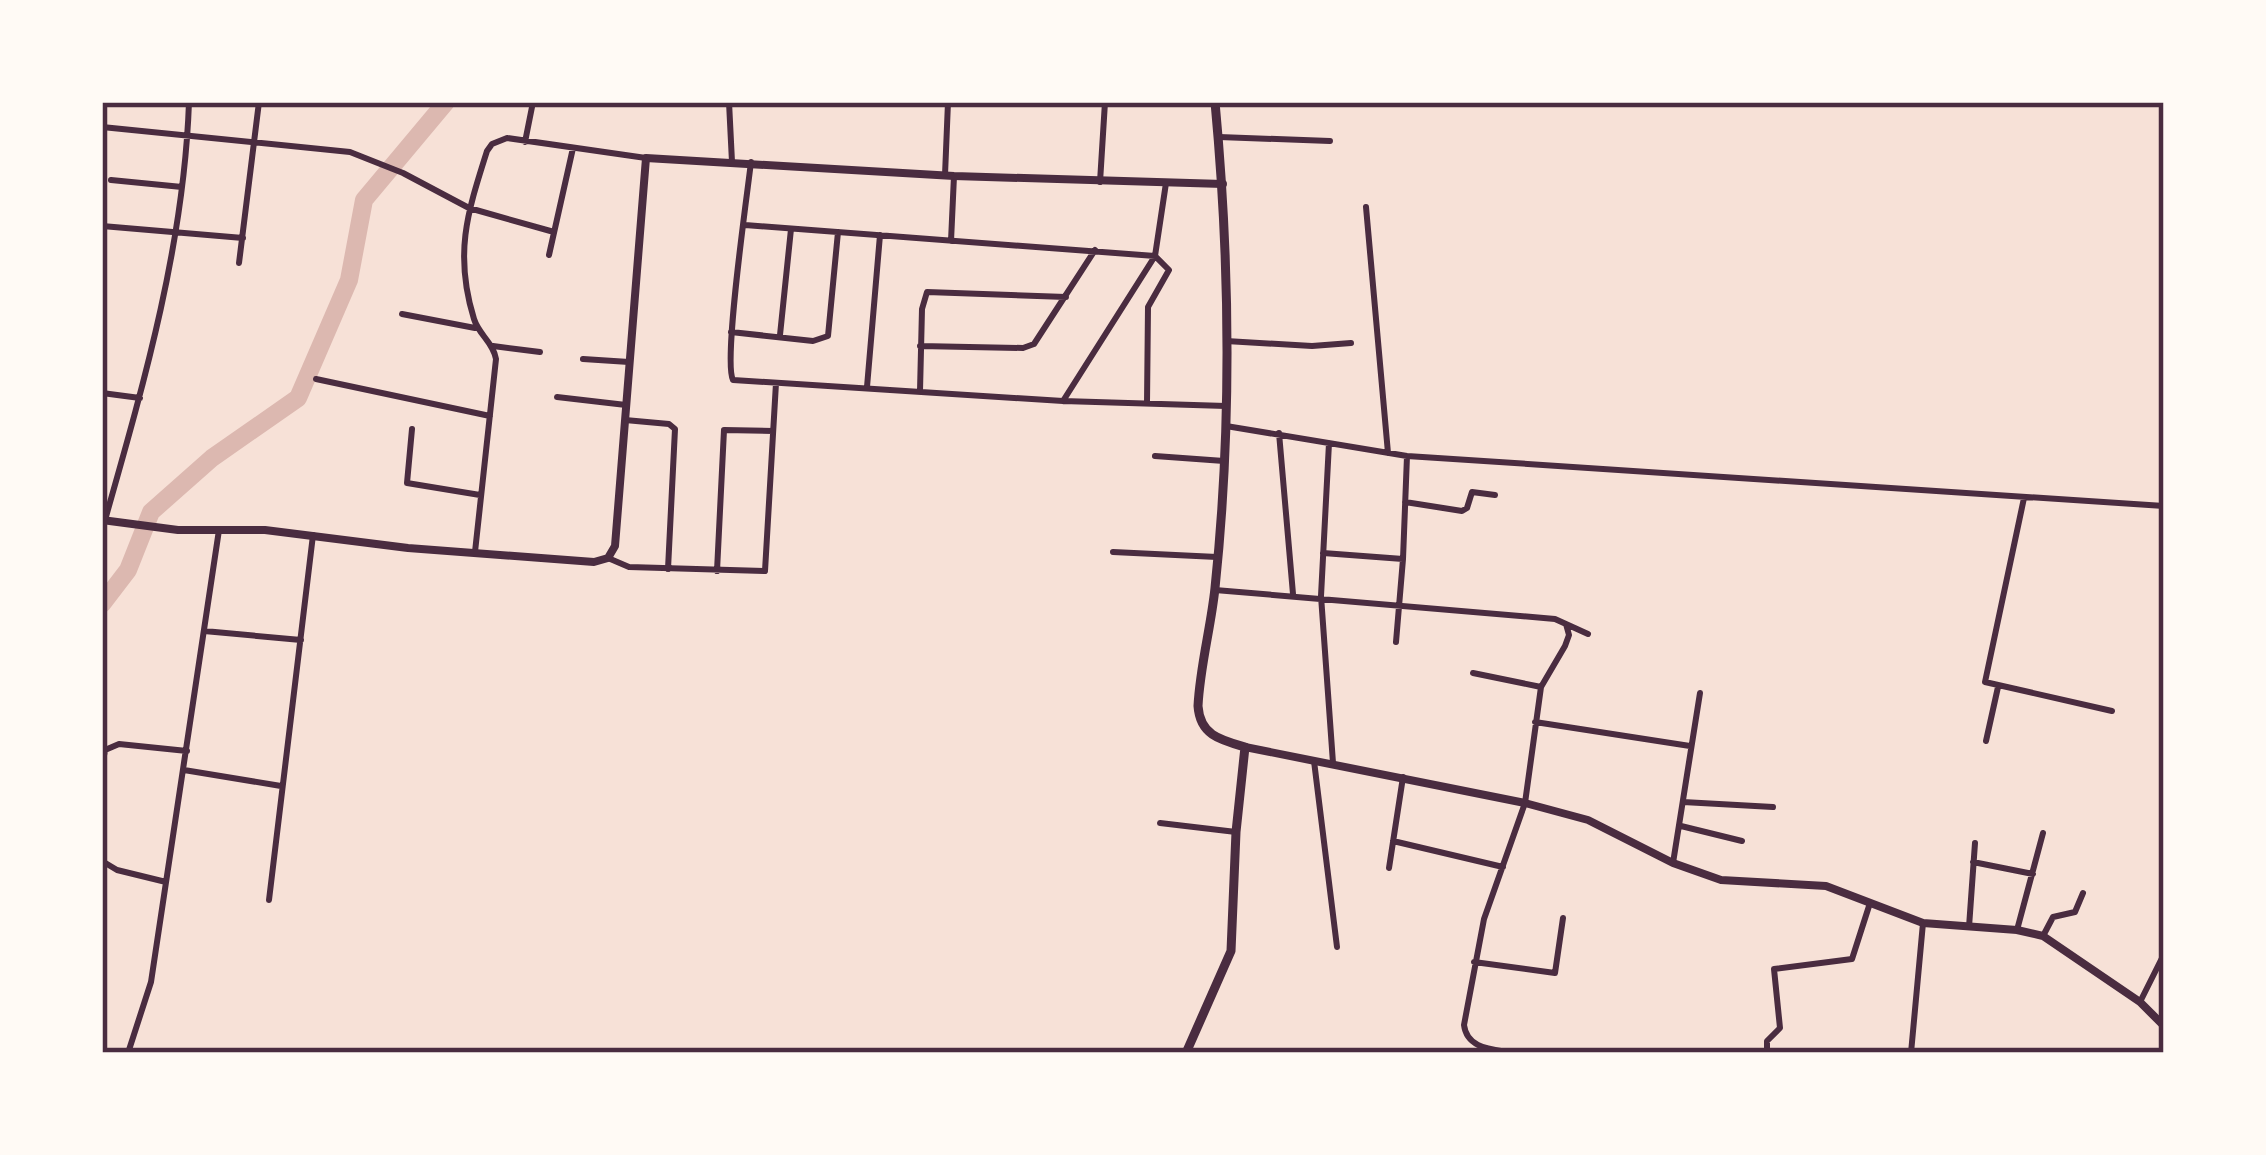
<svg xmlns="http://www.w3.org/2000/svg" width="2266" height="1155" font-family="Ubuntu,sans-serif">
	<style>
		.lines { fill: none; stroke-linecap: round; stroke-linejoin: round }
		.river { stroke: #dcb8b0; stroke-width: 18 }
		.minor { stroke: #4a2c40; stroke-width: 6 }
		.tertiary { stroke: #4a2c40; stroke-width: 8 }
		.secondary { stroke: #4a2c40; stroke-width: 9 }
		.neatline { fill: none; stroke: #4a2c40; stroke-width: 4.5 }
	</style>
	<rect width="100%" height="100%" fill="#f7e1d7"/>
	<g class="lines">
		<path class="river" d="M 102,604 L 128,570 L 151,512 L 212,458 L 298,398 L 349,280 L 364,200 L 446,102"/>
		<path class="minor" d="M 729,102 L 732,162
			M 102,127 L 350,152 L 403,173 L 469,208 L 554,232
			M 1219,137 L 1330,141
			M 525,142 L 533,102
			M 751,162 C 747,196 723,362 733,380 L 1063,401 L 1226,406
			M 945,175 L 948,102
			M 111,180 L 182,187
			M 1100,182 L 1105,102
			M 1366,207 L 1388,453
			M 745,225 L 1155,256 L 1169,270 L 1148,307 L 1147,403
			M 102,226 L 243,238
			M 951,241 L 954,176
			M 549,255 L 573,148
			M 239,263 L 259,102
			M 402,314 L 475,328
			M 731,332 L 813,341 L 828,336 L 838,232
			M 780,335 L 791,229
			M 1226,341 L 1312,346 L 1351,343
			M 493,346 L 540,352
			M 920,346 L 1023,348 L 1034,344 L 1095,250
			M 583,359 L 629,362
			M 316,379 L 490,416
			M 867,387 L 880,235
			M 920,391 L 922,309 L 927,292 L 1066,297
			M 102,393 L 140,398
			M 557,397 L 626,405
			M 1063,401 L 1155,256 L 1166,183
			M 625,420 L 669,424 L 675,429 L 668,569
			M 1226,426 L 1407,456 L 2164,506
			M 412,429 L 407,483 L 480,495
			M 1279,433 L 1293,594
			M 1329,443 L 1321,596 L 1333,763
			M 1155,456 L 1224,461
			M 2024,498 L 1985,682 L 2112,711
			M 1405,502 L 1462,511 L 1467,508 L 1472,492 L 1495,495
			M 105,520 C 144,383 184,245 189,102
			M 475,552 L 496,359 C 493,342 479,335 474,319 C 454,254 467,214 487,151 L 492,144 L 507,138 L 646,158
			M 1113,552 L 1217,557
			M 1323,553 L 1403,559 L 1396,642
			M 608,558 L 629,567 L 765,571 L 776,383
			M 1403,559 L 1407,456
			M 717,571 L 724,430 L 773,431
			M 1215,590 L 1555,619 L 1566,624 L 1569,635 L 1565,646 L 1541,687 L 1525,803 L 1484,919 L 1464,1025 C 1467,1049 1492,1049 1513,1053
			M 1566,624 L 1588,634
			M 204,631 L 301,640
			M 1473,673 L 1541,687
			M 1535,722 L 1690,746
			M 1986,741 L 1998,687
			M 1314,761 L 1337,947
			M 102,767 L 105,750 L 119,744 L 187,751
			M 184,770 L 281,786
			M 1683,802 L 1773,807
			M 1160,823 L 1236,832
			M 1681,826 L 1742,841
			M 1393,841 L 1503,867
			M 102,861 L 117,870 L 166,882
			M 1973,862 L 2033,874
			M 1673,863 L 1700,693
			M 1389,868 L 1403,777
			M 269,900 L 313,535
			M 1969,927 L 1975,843
			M 2017,930 L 2043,833
			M 2043,936 L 2053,917 L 2075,912 L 2083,893
			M 1474,962 L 1555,973 L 1563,918
			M 2140,1002 L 2164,954
			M 1187,1051 L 1219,1053
			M 128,1053 L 151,982 L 219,530
			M 1767,1053 L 1767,1041 L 1780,1028 L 1774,969 L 1852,959 L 1870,903
			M 1911,1053 L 1923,923"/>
		<path class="tertiary" d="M 102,520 L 178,530 L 265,530 L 408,548 L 594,562 L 608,558 L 615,546 L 646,158 L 954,176 L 1223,184
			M 1245,747 L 1525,803 L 1588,820 L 1673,863 L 1721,880 L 1826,886 L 1923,923 L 2017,930 L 2043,936 L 2140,1002 L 2164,1026"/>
		<path class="secondary" d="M 1186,1053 L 1231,951 L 1236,832 L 1245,747 C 1220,740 1200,735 1198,706 C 1200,666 1211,627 1215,588 C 1232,427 1230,263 1215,102"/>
	</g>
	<rect width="2266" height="1155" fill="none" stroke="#fffaf5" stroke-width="210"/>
	<rect x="105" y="105" width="2056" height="945" class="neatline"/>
</svg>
